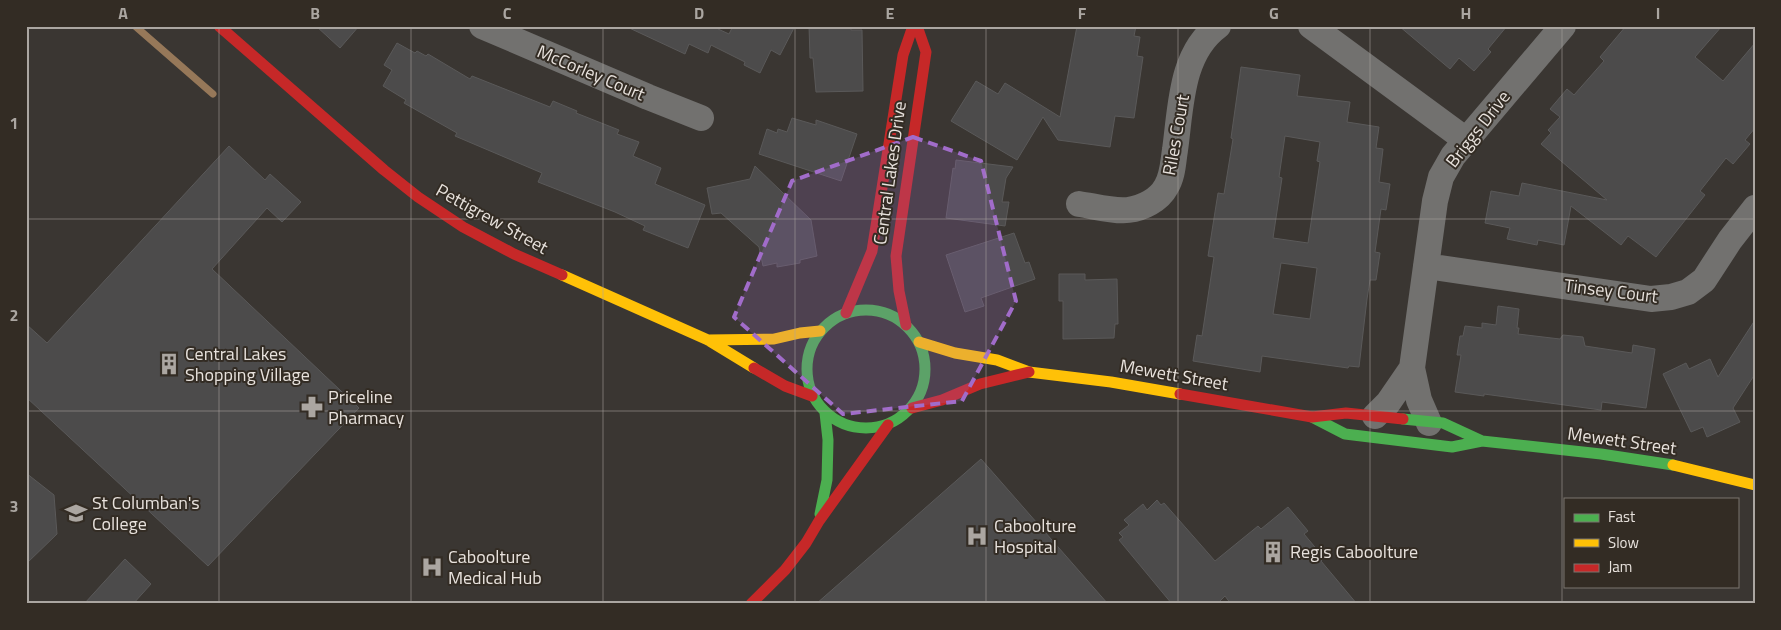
<svg xmlns="http://www.w3.org/2000/svg" width="1781" height="630" font-family="'Titillium Web',sans-serif">
	<style>
		.lines { fill: none; stroke-linecap: round; stroke-linejoin: round }
		.stream { stroke: #967859; stroke-width: 7 }
		.building { fill: #4c4b4b; stroke: #5a5959; fill-rule: evenodd }
		.street { stroke: #72716f; stroke-width: 26 }
		.fast { stroke: #4caf50; stroke-width: 11 }
		.slow { stroke: #ffc107; stroke-width: 11 }
		.jam { stroke: #c62828; stroke-width: 11 }
		.marked { fill: #a16cca; fill-opacity: 0.2; stroke: #a16cca; stroke-width: 4; stroke-dasharray: 10 6; stroke-linejoin: round }
		.grid { fill: none; stroke: #aba6a1; stroke-width: 1; stroke-opacity: 0.55 }
		.labels { text-anchor: middle; stroke-width: 4; stroke-linejoin: round; paint-order: stroke }
		.street-label { font-size: 18px; fill: #e8e2dd; stroke: #332c24 }
		.poi-label { font-size: 18px; fill: #e8e2dd; stroke: #332c24; text-anchor: start }
		.neatline { fill: none; stroke: #aba6a1; stroke-width: 2 }
		.grid-label { font-size: 16px; text-anchor: middle; font-weight: bold; fill: #aba6a1 }
	</style>
	<rect width="100%" height="100%" fill="#3a3632"/>
	<g class="lines">
		<path class="stream" d="M 135,26 L 213,94"/>
	</g>
	<path class="building" d="M 316,26 L 359,26 L 340,48 Z
		M 625,26 L 720,26 L 718,29 L 729,34 L 733,26 L 795,26 L 780,55 L 771,50 L 760,73 L 744,65 L 745,62 L 711,45 L 708,53 L 689,44 L 685,54 Z
		M 809,26 L 851,26 L 851,30 L 862,30 L 863,91 L 816,92 L 813,58 L 810,58 Z
		M 1077,26 L 1136,26 L 1134,36 L 1140,37 L 1137,56 L 1143,57 L 1134,118 L 1115,116 L 1110,147 L 1058,140 L 1043,117 L 1017,160 L 951,121 L 976,81 L 998,94 L 1005,83 L 1060,117 Z
		M 1399,26 L 1507,26 L 1488,49 L 1491,52 L 1474,71 L 1459,58 L 1450,69 Z
		M 1626,26 L 1722,26 L 1695,57 L 1723,81 L 1755,43 L 1755,128 L 1745,140 L 1750,144 L 1733,164 L 1726,158 L 1700,191 L 1705,195 L 1656,257 L 1628,236 L 1621,245 L 1571,206 L 1564,245 L 1538,240 L 1537,245 L 1507,239 L 1510,228 L 1485,223 L 1491,191 L 1519,196 L 1522,183 L 1607,200 L 1541,144 L 1551,133 L 1548,130 L 1560,117 L 1550,109 L 1567,89 L 1574,95 L 1604,61 L 1600,57 Z
		M 397,43 L 415,53 L 417,51 L 426,56 L 428,54 L 470,79 L 472,76 L 550,107 L 553,101 L 577,111 L 576,113 L 619,130 L 617,134 L 639,142 L 633,156 L 661,168 L 655,184 L 705,205 L 688,248 L 643,230 L 645,226 L 615,212 L 538,182 L 542,173 L 455,136 L 457,133 L 404,103 L 406,100 L 383,86 L 392,70 L 384,65 Z
		M 1241,67 L 1300,75 L 1297,96 L 1350,102 L 1347,122 L 1379,127 L 1376,148 L 1383,149 L 1379,182 L 1390,184 L 1386,210 L 1381,209 L 1375,252 L 1380,253 L 1376,280 L 1370,280 L 1367,299 L 1359,367 L 1349,366 L 1348,368 L 1262,356 L 1260,372 L 1193,361 L 1197,335 L 1202,336 L 1214,257 L 1208,256 L 1218,193 L 1224,194 L 1233,139 L 1231,138 ZM 1285,136 L 1320,142 L 1317,161 L 1320,162 L 1308,243 L 1273,238 L 1282,178 L 1279,177 ZM 1281,263 L 1317,268 L 1310,319 L 1273,314 Z
		M 792,118 L 816,125 L 816,120 L 857,134 L 841,181 L 759,154 L 767,129 L 777,133 L 778,129 L 787,132 Z
		M 229,146 L 265,180 L 270,174 L 301,202 L 282,222 L 267,208 L 212,269 L 359,408 L 208,566 L 26,397 L 26,324 L 47,343 Z
		M 956,160 L 1013,167 L 1006,178 L 1002,202 L 1009,202 L 1005,226 L 946,218 L 953,168 L 955,169 Z
		M 755,166 L 811,220 L 817,256 L 800,260 L 800,263 L 777,267 L 777,263 L 763,266 L 759,247 L 721,213 L 712,214 L 707,188 L 750,179 Z
		M 1014,233 L 1025,263 L 1029,262 L 1035,279 L 981,298 L 984,306 L 965,312 L 946,255 Z
		M 1059,274 L 1085,274 L 1085,280 L 1117,279 L 1118,324 L 1115,324 L 1114,338 L 1063,339 L 1063,301 L 1059,301 Z
		M 1498,306 L 1519,309 L 1517,328 L 1519,328 L 1518,334 L 1560,339 L 1563,335 L 1583,337 L 1585,346 L 1632,353 L 1633,345 L 1655,349 L 1646,408 L 1602,402 L 1601,410 L 1484,394 L 1484,396 L 1455,392 L 1461,355 L 1457,355 L 1460,336 L 1463,336 L 1465,326 L 1482,328 L 1482,323 L 1496,325 Z
		M 1755,320 L 1755,374 L 1733,408 L 1740,422 L 1707,437 L 1703,427 L 1691,432 L 1663,374 L 1686,363 L 1689,369 L 1710,359 L 1718,377 Z
		M 981,459 L 1108,604 L 816,604 Z
		M 26,473 L 54,495 L 57,534 L 26,564 Z
		M 1157,500 L 1161,505 L 1164,503 L 1215,561 L 1258,526 L 1261,529 L 1288,507 L 1308,531 L 1304,534 L 1324,558 L 1321,561 L 1357,604 L 1231,604 L 1225,596 L 1217,604 L 1172,604 L 1119,540 L 1123,537 L 1119,533 L 1129,525 L 1124,520 L 1143,504 L 1147,510 Z
		M 125,559 L 151,584 L 133,604 L 84,604 Z"/>
	<g class="lines">
		<path class="street" d="M 482,26 L 648,97 L 701,118
			M 1311,26 L 1466,140
			M 1079,204 C 1093,206 1115,212 1128,210 C 1143,208 1159,200 1166,187 C 1173,176 1173,162 1175,150 C 1181,108 1180,54 1218,26
			M 1426,266 L 1651,299 L 1671,297 L 1688,292 L 1704,280 L 1730,240 L 1755,208
			M 1375,416 L 1388,403 L 1412,368
			M 1429,423 L 1419,400 L 1412,368 L 1435,201 L 1441,177 L 1453,156 L 1563,26"/>
		<path class="fast" d="M807 369a59 59 0 1 1 118 0a59 59 0 1 1-118 0Z
			M 1312,417 L 1345,434 L 1452,447 L 1482,441 L 1601,454 L 1673,465
			M 1403,419 L 1443,423 L 1482,441
			M 820,514 L 827,480 L 828,440 L 825,413"/>
		<path class="slow" d="M 562,275 L 708,340 L 754,368
			M 708,340 L 774,339 L 800,333 L 820,331
			M 919,342 L 955,353 L 997,360 L 1029,372 L 1111,382 L 1180,394
			M 1673,465 L 1755,485"/>
		<path class="jam" d="M 219,26 L 384,170 L 418,197 L 463,227 L 514,254 L 562,275
			M 846,313 L 872,251 L 903,55 L 913,26
			M 906,325 L 899,291 L 896,256 L 926,52 L 917,26
			M 754,368 L 785,386 L 812,396
			M 1180,394 L 1312,417 L 1346,413 L 1403,419
			M 912,408 L 942,400 L 980,384 L 1029,372
			M 751,604 L 785,570 L 806,543 L 819,521 L 888,425"/>
	</g>
	<path class="marked" d="M 913,137 L 981,161 L 1016,301 L 962,401 L 843,414 L 734,317 L 792,181 Z"/>
	<path class="grid" d="M 219,26 L 219,604M 411,26 L 411,604M 603,26 L 603,604M 795,26 L 795,604M 986,26 L 986,604M 1178,26 L 1178,604M 1370,26 L 1370,604M 1562,26 L 1562,604M 26,219 L 1755,219M 26,411 L 1755,411"/>
	<defs>
		<g id="building-bare" transform="scale(1.725)"><path d="M-4-6H4V6H1V3H-1V6H-4ZM-2.5-4.3h1.7v1.8h-1.7ZM.8-4.3h1.7v1.8H.8ZM-2.5-1h1.7V.8h-1.7ZM.8-1h1.7V.8H.8Z" fill="#aba6a1" stroke="#332c24" stroke-width="2.5" paint-order="stroke"/></g>
		<g id="pharmacy-bare" transform="scale(1.725)"><path d="M-2-6h4v4h4v4h-4v4h-4v-4h-4v-4h4Z" fill="#aba6a1" stroke="#332c24" stroke-width="2.5" paint-order="stroke"/></g>
		<g id="school-bare" transform="scale(1.725)"><path d="M0-5L7-2L0 1L-7-2ZM-4 1L0 2.5L4 1V4Q0 6-4 4Z" fill="#aba6a1" stroke="#332c24" stroke-width="2.5" paint-order="stroke"/></g>
		<g id="hospital-bare" transform="scale(1.725)"><path d="M-5-5h3v3.5h4V-5h3V5h-3V1.5h-4V5h-3Z" fill="#aba6a1" stroke="#332c24" stroke-width="2.5" paint-order="stroke"/></g>
	</defs>
	<g fill-rule="evenodd">
		<use href="#building-bare" x="169" y="364"/>
		<use href="#pharmacy-bare" x="312" y="407"/>
		<use href="#school-bare" x="76" y="513"/>
		<use href="#hospital-bare" x="977" y="536"/>
		<use href="#building-bare" x="1273" y="552"/>
		<use href="#hospital-bare" x="432" y="567"/>
	</g>
	<g class="labels">
		<g class="street-label">
			<text transform="translate(591 73) rotate(23)" y="6">McCorley Court</text>
			<text transform="translate(1478 129) rotate(-52)" y="6">Briggs Drive</text>
			<text transform="translate(1176 135) rotate(-80)" y="6">Riles Court</text>
			<text transform="translate(890 173) rotate(-82)" y="6">Central Lakes Drive</text>
			<text transform="translate(492 219) rotate(29)" y="6">Pettigrew Street</text>
			<text transform="translate(1611 291) rotate(7)" y="6">Tinsey Court</text>
			<text transform="translate(1174 375) rotate(10)" y="6">Mewett Street</text>
			<text transform="translate(1622 441) rotate(8)" y="6">Mewett Street</text>
		</g>
		<g class="poi-label">
			<text x="185" y="360">Central Lakes<tspan x="185" dy="21">Shopping Village</tspan></text>
			<text x="328" y="403">Priceline<tspan x="328" dy="21">Pharmacy</tspan></text>
			<text x="92" y="509">St Columban's<tspan x="92" dy="21">College</tspan></text>
			<text x="994" y="532">Caboolture<tspan x="994" dy="21">Hospital</tspan></text>
			<text x="1290" y="558">Regis Caboolture</text>
			<text x="448" y="563">Caboolture<tspan x="448" dy="21">Medical Hub</tspan></text>
		</g>
	</g>
	<rect width="1781" height="630" fill="none" stroke="#332c24" stroke-width="55"/>
	<rect x="1564" y="498" width="175" height="90" fill="#332c24" stroke="#7b756e"/>
	<rect x="1574" y="514" width="25" height="8" fill="#4caf50" stroke="#7b756e"/>
	<text x="1608" y="522" font-size="15" fill="#e8e2dd">Fast</text>
	<rect x="1574" y="539" width="25" height="8" fill="#ffc107" stroke="#7b756e"/>
	<text x="1608" y="548" font-size="15" fill="#e8e2dd">Slow</text>
	<rect x="1574" y="564" width="25" height="8" fill="#c62828" stroke="#7b756e"/>
	<text x="1608" y="572" font-size="15" fill="#e8e2dd">Jam</text>
	<rect x="28" y="28" width="1726" height="574" class="neatline"/>
	<g class="grid-label">
		<text x="123" y="19">A</text>
		<text x="315" y="19">B</text>
		<text x="507" y="19">C</text>
		<text x="699" y="19">D</text>
		<text x="890" y="19">E</text>
		<text x="1082" y="19">F</text>
		<text x="1274" y="19">G</text>
		<text x="1466" y="19">H</text>
		<text x="1658" y="19">I</text>
		<text x="14" y="129">1</text>
		<text x="14" y="321">2</text>
		<text x="14" y="512">3</text>
	</g>
</svg>
